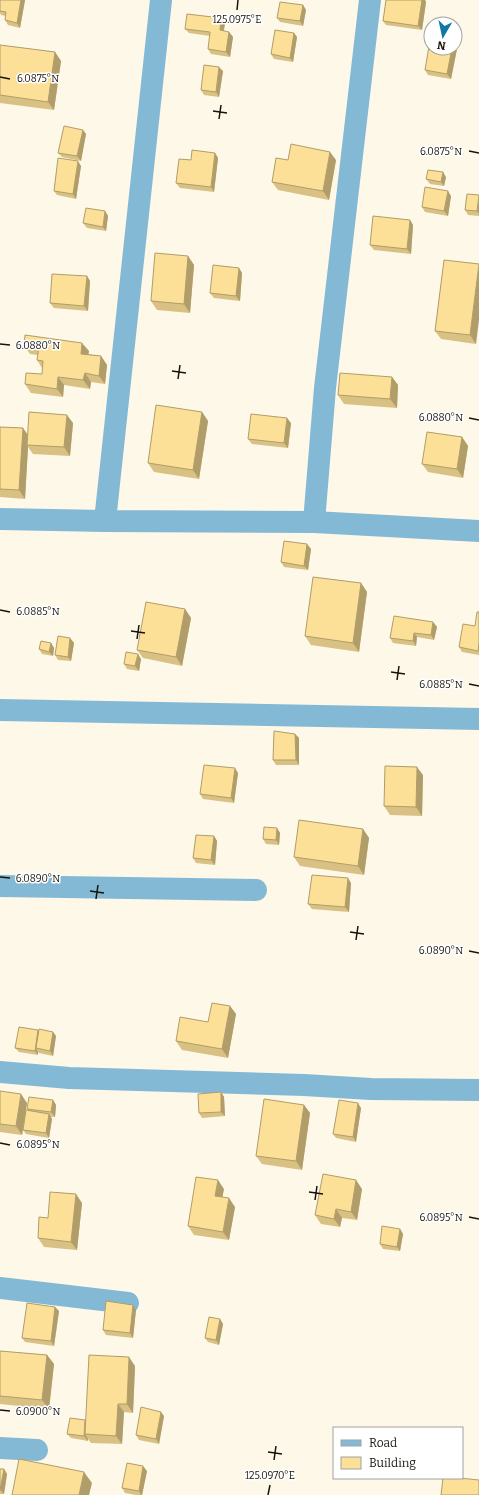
<svg xmlns="http://www.w3.org/2000/svg" width="479" height="1495" font-family="Bitter,serif">
	<style>
		.lines { fill: none; stroke-linecap: round; stroke-linejoin: round }
		.street { stroke: #84b9d6; stroke-width: 22 }
		.wall { fill: #d9c183 }
		.shaded-wall { fill: #b09d6a }
		.building { fill: #fce098; stroke: #b09d6a }
		.ticks { fill: none; stroke: #17140d; stroke-width: 1.5 }
		.ticks-label { font-size: 10px; text-anchor: middle; fill: #17140d; stroke: #fff; stroke-width: 3; stroke-linejoin: round; paint-order: stroke }
	</style>
	<rect width="100%" height="100%" fill="#fef8e8"/>
	<g class="lines">
		<path class="street" d="M 0,519 L 105,521 L 314,522 L 479,531
			M 105,521 L 161,0
			M 314,522 L 325,388 L 370,0
			M 0,710 L 479,719
			M 0,886 L 256,890
			M 0,1072 L 69,1078 L 304,1085 L 371,1089 L 479,1090
			M 0,1288 L 128,1303
			M 0,1448 L 37,1450"/>
	</g>
	<path class="wall" d="M 0,0 L 25,0 L 20,28 L 8,25 L 5,20 L 6,16 L 1,15 L 0,13 Z
		M 386,0 L 425,0 L 426,2 L 422,30 L 386,25 L 383,21 Z
		M 303,5 L 306,10 L 303,26 L 280,22 L 277,18 Z
		M 221,18 L 225,23 L 224,31 L 229,32 L 233,37 L 230,57 L 211,54 L 208,49 L 210,36 L 189,33 L 185,29 Z
		M 294,33 L 297,37 L 293,62 L 274,59 L 271,54 Z
		M 0,45 L 55,52 L 61,61 L 54,110 L 0,103 Z
		M 455,46 L 457,49 L 451,79 L 428,75 L 425,70 L 455,48 Z
		M 223,71 L 219,97 L 204,95 L 201,90 Z
		M 83,130 L 86,134 L 81,161 L 62,157 L 58,153 Z
		M 215,153 L 218,158 L 214,192 L 180,188 L 176,183 L 191,160 Z
		M 288,160 L 336,160 L 329,200 L 278,190 L 272,182 Z
		M 81,166 L 76,199 L 57,195 L 54,191 Z
		M 446,177 L 444,186 L 430,184 L 426,179 Z
		M 479,195 L 479,216 L 468,215 L 465,210 Z
		M 451,196 L 448,216 L 425,212 L 422,207 Z
		M 105,211 L 108,216 L 106,231 L 87,228 L 83,223 Z
		M 410,220 L 413,225 L 411,254 L 374,250 L 370,245 Z
		M 188,256 L 194,265 L 190,313 L 157,310 L 151,301 Z
		M 444,260 L 476,344 L 441,339 L 435,331 Z
		M 239,268 L 242,273 L 240,301 L 214,298 L 210,293 Z
		M 87,276 L 90,281 L 88,311 L 54,308 L 50,303 Z
		M 24,346 L 89,351 L 88,354 L 101,356 L 107,365 L 105,384 L 91,382 L 90,389 L 64,385 L 63,397 L 31,393 L 25,384 L 42,374 L 42,368 L 37,360 L 38,355 L 30,354 Z
		M 392,377 L 398,385 L 397,408 L 344,404 L 338,395 Z
		M 202,412 L 208,421 L 199,479 L 154,472 L 148,463 Z
		M 73,423 L 70,456 L 33,454 L 28,447 L 25,499 L 0,497 L 0,427 L 23,428 L 28,435 Z
		M 291,423 L 288,448 L 252,444 L 248,439 Z
		M 462,437 L 468,446 L 463,478 L 428,472 L 422,464 Z
		M 307,544 L 311,549 L 308,570 L 284,567 L 281,562 Z
		M 361,583 L 367,592 L 359,652 L 311,645 L 305,636 Z
		M 185,609 L 191,618 L 182,666 L 143,658 L 137,650 Z
		M 479,612 L 479,655 L 462,652 L 459,647 L 475,626 Z
		M 433,622 L 437,627 L 434,640 L 417,637 L 416,646 L 393,643 L 390,638 Z
		M 70,638 L 74,643 L 71,661 L 58,660 L 55,655 Z
		M 51,643 L 54,648 L 53,656 L 42,654 L 39,649 Z
		M 141,659 L 139,671 L 127,669 L 124,664 Z
		M 295,734 L 299,738 L 299,765 L 276,765 L 273,760 Z
		M 238,773 L 234,803 L 203,799 L 200,794 Z
		M 423,775 L 422,816 L 390,815 L 384,806 Z
		M 277,828 L 280,833 L 279,845 L 266,844 L 263,839 Z
		M 363,829 L 369,838 L 364,875 L 300,866 L 294,857 Z
		M 214,836 L 217,841 L 215,865 L 196,863 L 193,858 Z
		M 351,883 L 349,912 L 312,909 L 308,904 Z
		M 230,1006 L 236,1014 L 228,1058 L 182,1050 L 176,1041 L 208,1022 Z
		M 39,1031 L 53,1032 L 56,1036 L 53,1056 L 39,1053 L 38,1052 L 38,1055 L 19,1052 L 15,1048 Z
		M 0,1091 L 27,1103 L 25,1113 L 29,1111 L 27,1109 L 53,1100 L 56,1105 L 55,1117 L 51,1117 L 52,1119 L 49,1138 L 26,1134 L 23,1130 L 22,1135 L 0,1132 Z
		M 221,1092 L 224,1097 L 225,1116 L 202,1118 L 199,1113 Z
		M 304,1105 L 310,1113 L 302,1170 L 262,1164 L 256,1156 Z
		M 361,1108 L 356,1142 L 336,1138 L 333,1134 Z
		M 224,1189 L 222,1197 L 235,1207 L 229,1240 L 194,1235 L 188,1226 Z
		M 362,1189 L 357,1220 L 342,1218 L 340,1227 L 321,1224 L 315,1215 Z
		M 82,1203 L 77,1250 L 44,1247 L 38,1238 L 48,1218 Z
		M 400,1229 L 403,1234 L 400,1251 L 383,1249 L 380,1244 Z
		M 55,1307 L 59,1311 L 54,1346 L 25,1342 L 22,1338 Z
		M 136,1310 L 133,1338 L 106,1335 L 103,1330 Z
		M 220,1319 L 223,1324 L 219,1345 L 208,1342 L 205,1338 Z
		M 0,1351 L 47,1355 L 54,1364 L 49,1409 L 0,1404 Z
		M 135,1366 L 133,1413 L 124,1412 L 122,1444 L 91,1443 L 88,1439 L 88,1441 L 71,1438 L 67,1434 L 85,1420 Z
		M 164,1416 L 159,1444 L 139,1440 L 136,1435 Z
		M 0,1469 L 4,1469 L 7,1474 L 4,1494 L 0,1494 Z
		M 147,1471 L 142,1495 L 136,1495 L 125,1493 L 122,1488 Z"/>
	<path class="shaded-wall" d="M 21,0 L 25,0 L 20,28 L 17,23 Z
		M 422,0 L 425,0 L 426,2 L 422,30 L 418,26 Z
		M 303,5 L 306,10 L 303,26 L 300,21 Z
		M 221,18 L 225,23 L 223,35 L 220,30 Z
		M 229,32 L 233,37 L 230,57 L 226,52 Z
		M 294,33 L 297,37 L 293,62 L 290,58 Z
		M 455,46 L 457,49 L 451,79 L 447,74 L 452,48 L 455,48 Z
		M 55,52 L 61,61 L 54,110 L 48,102 Z
		M 219,67 L 223,71 L 219,97 L 216,92 Z
		M 83,130 L 86,134 L 81,161 L 77,156 Z
		M 330,152 L 336,160 L 329,200 L 323,191 Z
		M 215,153 L 218,158 L 214,192 L 211,187 Z
		M 78,161 L 81,166 L 76,199 L 73,194 Z
		M 443,172 L 446,177 L 444,186 L 441,182 Z
		M 448,191 L 451,196 L 448,216 L 444,211 Z
		M 479,199 L 479,214 L 477,211 Z
		M 105,211 L 108,216 L 106,231 L 103,227 Z
		M 410,220 L 413,225 L 411,254 L 407,249 Z
		M 188,256 L 194,265 L 190,313 L 184,304 Z
		M 479,264 L 479,320 L 476,344 L 470,335 Z
		M 239,268 L 242,273 L 240,301 L 236,296 Z
		M 87,276 L 90,281 L 88,311 L 84,306 Z
		M 82,343 L 89,351 L 87,362 L 81,354 Z
		M 101,356 L 107,365 L 105,384 L 99,376 Z
		M 85,373 L 91,382 L 90,389 L 83,380 Z
		M 58,377 L 64,385 L 63,397 L 57,389 Z
		M 392,377 L 398,385 L 397,408 L 390,399 Z
		M 202,412 L 208,421 L 199,479 L 193,470 Z
		M 67,415 L 73,423 L 70,456 L 64,447 Z
		M 287,418 L 291,423 L 288,448 L 284,443 Z
		M 23,428 L 29,437 L 27,445 L 28,447 L 25,499 L 19,490 Z
		M 462,437 L 468,446 L 463,478 L 457,469 Z
		M 307,544 L 311,549 L 308,570 L 304,566 Z
		M 361,583 L 367,592 L 359,652 L 353,643 Z
		M 185,609 L 191,618 L 182,666 L 176,657 Z
		M 433,622 L 437,627 L 434,640 L 431,635 Z
		M 414,633 L 417,637 L 416,646 L 413,641 Z
		M 70,638 L 74,643 L 71,661 L 68,657 Z
		M 51,643 L 54,648 L 53,656 L 49,652 Z
		M 138,654 L 141,659 L 139,671 L 135,666 Z
		M 295,734 L 299,738 L 299,765 L 296,760 Z
		M 417,767 L 423,775 L 422,816 L 416,807 Z
		M 235,768 L 238,773 L 234,803 L 231,798 Z
		M 277,828 L 280,833 L 279,845 L 276,840 Z
		M 363,829 L 369,838 L 364,875 L 358,866 Z
		M 214,836 L 217,841 L 215,865 L 211,860 Z
		M 348,878 L 351,883 L 349,912 L 345,907 Z
		M 230,1006 L 236,1014 L 228,1058 L 222,1049 Z
		M 38,1030 L 41,1035 L 36,1048 L 38,1052 L 38,1055 L 35,1051 Z
		M 53,1032 L 56,1036 L 53,1056 L 50,1051 Z
		M 221,1092 L 224,1097 L 225,1116 L 221,1112 Z
		M 21,1094 L 27,1103 L 22,1135 L 16,1126 Z
		M 53,1100 L 56,1105 L 55,1117 L 51,1112 Z
		M 358,1103 L 361,1108 L 356,1142 L 353,1137 Z
		M 304,1105 L 310,1113 L 302,1170 L 296,1161 Z
		M 49,1114 L 52,1119 L 49,1138 L 46,1133 Z
		M 218,1180 L 224,1189 L 221,1204 L 215,1196 Z
		M 356,1180 L 362,1189 L 357,1220 L 351,1212 Z
		M 76,1194 L 82,1203 L 77,1250 L 71,1242 Z
		M 229,1198 L 235,1207 L 229,1240 L 223,1232 Z
		M 336,1209 L 342,1218 L 340,1227 L 334,1219 Z
		M 400,1229 L 403,1234 L 400,1251 L 397,1247 Z
		M 133,1305 L 136,1310 L 133,1338 L 130,1333 Z
		M 55,1307 L 59,1311 L 54,1346 L 51,1341 Z
		M 220,1319 L 223,1324 L 219,1345 L 216,1340 Z
		M 47,1355 L 54,1364 L 49,1409 L 42,1400 Z
		M 129,1357 L 135,1366 L 133,1413 L 127,1404 Z
		M 118,1404 L 124,1412 L 122,1444 L 116,1436 Z
		M 161,1412 L 164,1416 L 159,1444 L 156,1439 Z
		M 85,1434 L 88,1439 L 88,1441 L 84,1436 Z
		M 143,1466 L 147,1471 L 142,1495 L 141,1495 L 139,1491 Z
		M 4,1469 L 7,1474 L 4,1494 L 0,1490 Z
		M 84,1472 L 92,1483 L 89,1495 L 79,1495 Z"/>
	<path class="building" d="M 0,0 L 21,0 L 17,23 L 5,20 L 6,12 L 0,11 Z
		M 386,0 L 422,0 L 418,26 L 383,21 Z
		M 280,2 L 303,5 L 300,21 L 277,18 Z
		M 187,14 L 221,18 L 220,30 L 229,32 L 226,52 L 208,49 L 210,32 L 185,29 Z
		M 275,30 L 294,33 L 290,58 L 271,54 Z
		M 430,40 L 431,40 L 431,48 L 452,48 L 447,74 L 425,70 Z
		M 0,45 L 55,52 L 48,102 L 0,95 Z
		M 204,65 L 219,67 L 216,92 L 201,90 Z
		M 64,126 L 83,130 L 77,156 L 58,153 Z
		M 291,144 L 330,152 L 323,191 L 272,182 L 276,158 L 288,160 Z
		M 192,150 L 215,153 L 211,187 L 176,183 L 179,159 L 191,160 Z
		M 58,158 L 78,161 L 73,194 L 54,191 Z
		M 428,170 L 443,172 L 441,182 L 426,179 Z
		M 425,187 L 448,191 L 444,211 L 422,207 Z
		M 467,194 L 479,195 L 477,211 L 465,210 Z
		M 86,208 L 105,211 L 103,227 L 83,223 Z
		M 373,216 L 410,220 L 407,249 L 370,245 Z
		M 155,253 L 188,256 L 184,304 L 151,301 Z
		M 444,260 L 479,264 L 470,335 L 435,331 Z
		M 213,265 L 239,268 L 236,296 L 210,293 Z
		M 52,274 L 87,276 L 84,306 L 50,303 Z
		M 25,335 L 82,343 L 81,354 L 101,356 L 99,376 L 85,373 L 83,380 L 58,377 L 57,389 L 25,384 L 26,373 L 42,374 L 43,361 L 37,360 L 39,347 L 24,346 Z
		M 340,373 L 392,377 L 390,399 L 338,395 Z
		M 156,405 L 202,412 L 193,470 L 148,463 Z
		M 29,412 L 67,415 L 64,447 L 27,445 Z
		M 251,414 L 287,418 L 284,443 L 248,439 Z
		M 0,427 L 23,428 L 19,490 L 0,489 Z
		M 427,432 L 462,437 L 457,469 L 422,464 Z
		M 284,541 L 307,544 L 304,566 L 281,562 Z
		M 313,577 L 361,583 L 353,643 L 305,636 Z
		M 146,602 L 185,609 L 176,657 L 137,650 Z
		M 477,612 L 479,612 L 479,643 L 478,651 L 459,647 L 463,624 L 475,626 Z
		M 394,616 L 433,622 L 431,635 L 414,633 L 413,641 L 390,638 Z
		M 58,636 L 70,638 L 68,657 L 55,655 Z
		M 41,641 L 51,643 L 49,652 L 39,649 Z
		M 126,652 L 138,654 L 135,666 L 124,664 Z
		M 274,731 L 295,734 L 296,760 L 273,760 Z
		M 204,765 L 235,768 L 231,798 L 200,794 Z
		M 385,766 L 417,767 L 416,807 L 384,806 Z
		M 299,820 L 363,829 L 358,866 L 294,857 Z
		M 264,827 L 277,828 L 276,840 L 263,839 Z
		M 196,835 L 214,836 L 211,860 L 193,858 Z
		M 312,875 L 348,878 L 345,907 L 308,904 Z
		M 212,1003 L 230,1006 L 222,1049 L 176,1041 L 180,1017 L 208,1022 Z
		M 19,1027 L 38,1030 L 35,1051 L 15,1048 Z
		M 39,1029 L 53,1032 L 50,1051 L 36,1048 Z
		M 0,1091 L 21,1094 L 16,1126 L 0,1124 Z
		M 221,1092 L 221,1112 L 199,1113 L 198,1094 Z
		M 29,1097 L 53,1100 L 51,1112 L 27,1109 Z
		M 264,1099 L 304,1105 L 296,1161 L 256,1156 Z
		M 339,1100 L 358,1103 L 353,1137 L 333,1134 Z
		M 26,1110 L 49,1114 L 46,1133 L 23,1130 Z
		M 323,1174 L 356,1180 L 351,1212 L 336,1209 L 334,1219 L 315,1215 Z
		M 196,1177 L 218,1180 L 215,1196 L 229,1198 L 223,1232 L 188,1226 Z
		M 50,1192 L 76,1194 L 71,1242 L 38,1238 L 39,1217 L 48,1218 Z
		M 382,1226 L 400,1229 L 397,1247 L 380,1244 Z
		M 106,1301 L 133,1305 L 130,1333 L 103,1330 Z
		M 27,1303 L 55,1307 L 51,1341 L 22,1338 Z
		M 209,1317 L 220,1319 L 216,1340 L 205,1338 Z
		M 0,1351 L 47,1355 L 42,1400 L 0,1396 Z
		M 89,1355 L 129,1357 L 127,1404 L 118,1404 L 116,1436 L 85,1434 Z
		M 141,1407 L 161,1412 L 156,1439 L 136,1435 Z
		M 70,1418 L 85,1420 L 84,1436 L 67,1434 Z
		M 19,1459 L 84,1472 L 79,1495 L 12,1495 Z
		M 127,1463 L 143,1466 L 139,1491 L 122,1488 Z
		M 0,1469 L 4,1469 L 0,1490 Z
		M 443,1478 L 459,1478 L 479,1480 L 479,1495 L 441,1495 Z"/>
	<path class="ticks" d="M 237,10 L 238,0M 0,77 L 10,79M 213,111 L 227,113M 219,119 L 221,105M 469,151 L 479,153M 0,344 L 10,345M 172,371 L 186,373M 178,379 L 180,365M 469,418 L 479,420M 0,610 L 10,612M 131,631 L 145,633M 137,639 L 139,625M 391,672 L 405,674M 397,680 L 399,666M 469,684 L 479,686M 0,877 L 10,878M 90,891 L 104,893M 96,899 L 98,885M 350,932 L 364,934M 356,940 L 358,926M 469,951 L 479,953M 0,1143 L 10,1145M 309,1192 L 323,1194M 315,1200 L 317,1186M 469,1217 L 479,1219M 0,1410 L 10,1411M 268,1452 L 282,1454M 274,1460 L 276,1446M 268,1495 L 270,1485"/>
	<g class="ticks-label">
		<text x="237" y="23">125.0975°E</text>
		<text x="38" y="82">6.0875°N</text>
		<text x="441" y="155">6.0875°N</text>
		<text x="38" y="349">6.0880°N</text>
		<text x="441" y="421">6.0880°N</text>
		<text x="38" y="615">6.0885°N</text>
		<text x="441" y="688">6.0885°N</text>
		<text x="38" y="882">6.0890°N</text>
		<text x="441" y="954">6.0890°N</text>
		<text x="38" y="1148">6.0895°N</text>
		<text x="441" y="1221">6.0895°N</text>
		<text x="38" y="1415">6.0900°N</text>
		<text x="270" y="1479">125.0970°E</text>
	</g>
	<rect x="333" y="1427" width="130" height="52" fill="#ffffff" stroke="#a2a19e"/>
	<rect x="341" y="1440" width="20" height="6" fill="#84b9d6" stroke="#a2a19e"/>
	<text x="369" y="1447" font-size="12" fill="#17140d">Road</text>
	<rect x="341" y="1457" width="20" height="12" fill="#fce098" stroke="#a2a19e"/>
	<text x="369" y="1467" font-size="12" fill="#17140d">Building</text>
	<g transform="translate(443 36) rotate(189)"><circle r="19" fill="#ffffff" stroke="#a2a19e"/>
	<path d="M0-3L7 15L0 10L-7 15Z" fill="#0f77a2"/>
	<text y="-6" font-size="11" font-weight="bold" text-anchor="middle" fill="#17140d">N</text>
	</g>
</svg>
